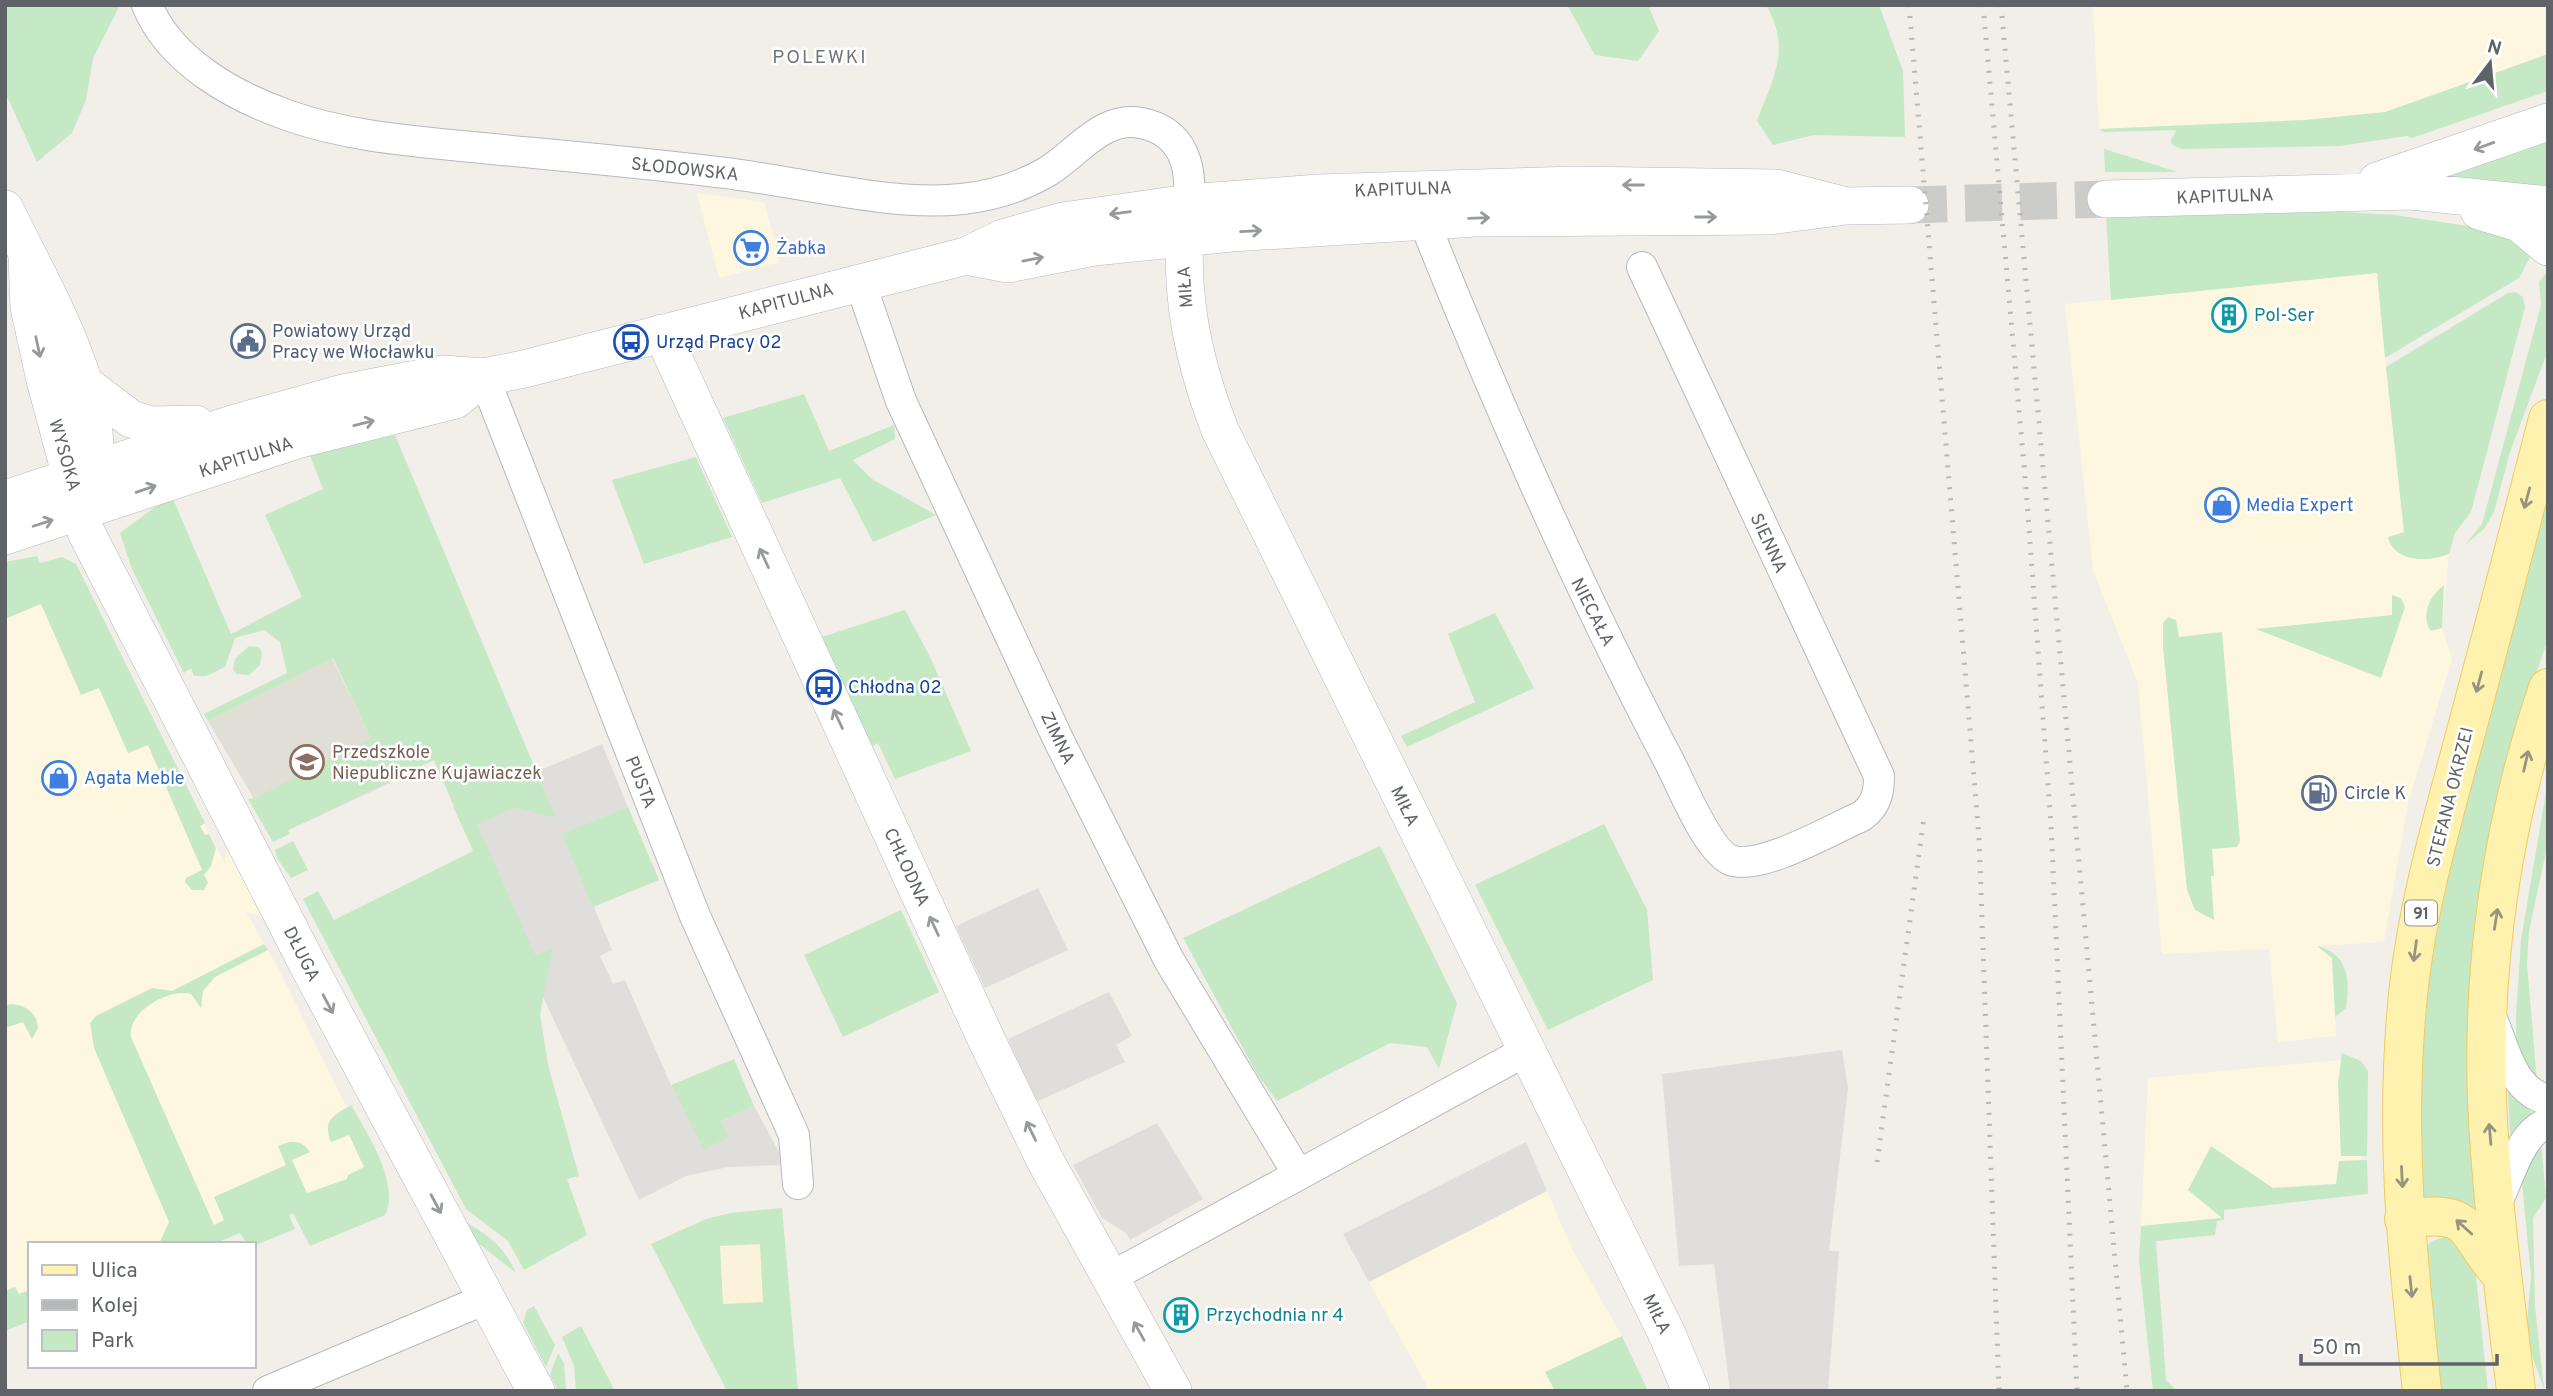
<svg xmlns="http://www.w3.org/2000/svg" width="2553" height="1396" font-family="Overpass,sans-serif">
	<style>
		.commercial { fill: #fef7e0 }
		.industrial { fill: #e0deda }
		.education { fill: #e1ded6 }
		.green { fill: #c5e8c5 }
		.sand { fill: #fbf3d9 }
		.lines { fill: none; stroke-linecap: round; stroke-linejoin: round }
		.tertiary-tunnel { stroke: #ccccc8; stroke-width: 37; stroke-dasharray: 37 18; stroke-linecap: butt }
		.minor-casing { stroke: #b5b8bc; stroke-width: 32 }
		.tertiary-casing { stroke: #b5b8bc; stroke-width: 38 }
		.primary-casing { stroke: #f2c960; stroke-width: 40 }
		.minor { stroke: #fff; stroke-width: 30 }
		.tertiary { stroke: #fff; stroke-width: 37 }
		.primary { stroke: #fff2af; stroke-width: 38 }
		.rail { stroke: #b6b7b8; stroke-width: 5; stroke-dasharray: 2 9; stroke-linecap: butt }
		.oneway { stroke: #979a9d }
		.oneway2 { stroke: #979581 }
		.labels { text-anchor: middle; stroke-width: 5; stroke-linejoin: round; paint-order: stroke }
		.shield { fill: #fff; stroke: #8f9295; stroke-width: 2 }
		.shield-label { font-size: 16px; font-weight: bold; fill: #5f6368 }
		.street-label { font-size: 18px; fill: #5f6368; stroke: #fff }
		.shop-label { font-size: 18px; fill: #366cbe; stroke: #fff; text-anchor: start }
		.culture-label { font-size: 18px; fill: #0d838f; stroke: #fff; text-anchor: start }
		.service-label { font-size: 18px; fill: #4e5e75; stroke: #fff; text-anchor: start }
		.transit-label { font-size: 18px; fill: #164399; stroke: #fff; text-anchor: start }
		.education-label { font-size: 18px; fill: #785e54; stroke: #fff; text-anchor: start }
		.neighbourhood-label { font-size: 19px; letter-spacing: 2px; fill: #70757a; stroke: #fff }
	</style>
	<rect width="100%" height="100%" fill="#f1efe8"/>
	<path class="commercial" d="M 2093,5 L 2548,5 L 2548,54 L 2383,113 L 2305,120 L 2099,129 Z
		M 697,193 L 764,202 L 780,262 L 719,278 Z
		M 2377,273 L 2404,531 L 2449,554 L 2442,628 L 2452,659 L 2408,803 L 2384,942 L 2317,946 L 2332,958 L 2336,1036 L 2278,1042 L 2269,949 L 2162,954 L 2138,683 L 2093,570 L 2065,304 Z
		M 5,591 L 81,608 L 173,766 L 225,863 L 227,848 L 276,929 L 260,916 L 246,912 L 277,966 L 379,1173 L 209,1244 L 30,1244 L 30,1319 L 5,1329 Z
		M 2339,1060 L 2358,1076 L 2362,1182 L 2273,1188 L 2211,1147 L 2223,1218 L 2141,1226 L 2148,1078 Z
		M 1547,1191 L 1572,1249 L 1622,1336 L 1545,1372 L 1555,1391 L 1430,1391 L 1369,1282 Z"/>
	<path class="industrial" d="M 602,744 L 628,807 L 563,834 L 612,950 L 600,956 L 613,984 L 625,980 L 671,1085 L 704,1149 L 721,1121 L 754,1106 L 786,1165 L 728,1167 L 686,1176 L 639,1200 L 453,807 Z
		M 1038,888 L 1068,950 L 985,988 L 956,926 Z
		M 1109,992 L 1132,1036 L 1116,1045 L 1125,1062 L 1036,1102 L 1008,1039 Z
		M 1842,1050 L 1848,1088 L 1829,1251 L 1839,1251 L 1828,1391 L 1730,1391 L 1714,1264 L 1679,1266 L 1662,1074 Z
		M 1157,1123 L 1203,1199 L 1130,1240 L 1126,1233 L 1102,1218 L 1073,1165 Z
		M 1526,1142 L 1547,1191 L 1369,1282 L 1343,1234 Z"/>
	<path class="education" d="M 332,658 L 392,782 L 276,836 L 208,721 Z"/>
	<path class="green" d="M 5,5 L 120,5 L 93,58 L 86,100 L 72,133 L 37,162 L 5,92 Z
		M 1567,5 L 1648,5 L 1659,31 L 1638,61 L 1595,55 Z
		M 1766,5 L 1879,5 L 1903,71 L 1905,137 L 1814,135 L 1773,145 L 1757,121 C 1773,78 1792,49 1766,5 Z
		M 2548,54 L 2548,91 L 2412,138 L 2407,136 L 2339,146 L 2182,149 L 2172,145 L 2171,139 L 2177,130 L 2104,132 L 2099,129 L 2305,120 L 2385,112 Z
		M 2548,140 L 2548,187 L 2451,176 Z
		M 2104,149 L 2178,172 L 2105,172 Z
		M 2308,210 L 2395,215 L 2501,231 L 2534,250 L 2519,278 L 2385,358 L 2377,273 L 2111,300 L 2106,214 Z
		M 2548,271 L 2548,350 L 2510,452 L 2494,512 L 2484,529 L 2465,545 L 2482,524 L 2541,305 L 2539,282 Z
		M 2515,292 L 2523,297 L 2525,307 L 2471,512 L 2455,533 L 2449,554 C 2429,562 2394,563 2388,537 L 2404,532 L 2386,367 L 2508,293 Z
		M 804,394 L 829,451 L 894,425 L 895,439 L 853,460 L 872,479 L 936,515 L 873,542 L 840,478 L 762,503 L 723,418 Z
		M 395,435 L 555,816 L 550,817 L 516,807 L 477,824 L 535,955 L 553,948 L 540,1014 L 548,1065 L 579,1176 L 567,1179 L 587,1235 L 524,1270 L 508,1241 L 466,1209 L 303,899 L 318,891 L 334,920 L 473,851 L 434,760 L 288,830 L 290,834 L 273,842 L 248,799 L 255,798 L 371,739 L 333,658 L 208,721 L 204,714 L 287,673 L 280,642 L 264,630 L 235,638 L 225,667 L 206,676 L 194,676 L 191,668 L 184,673 L 132,569 L 120,533 L 163,501 L 173,499 L 231,634 L 302,597 L 265,515 L 323,489 L 310,456 Z
		M 696,457 L 732,537 L 644,564 L 612,480 Z
		M 2548,482 L 2548,639 L 2529,694 L 2480,1212 L 2420,1201 L 2420,1050 L 2439,904 Z
		M 37,556 L 40,563 L 62,557 L 76,564 L 205,823 L 200,826 L 205,835 L 209,834 L 216,848 L 211,866 L 204,875 L 208,882 L 204,890 L 192,890 L 185,882 L 186,878 L 202,870 L 148,745 L 128,753 L 99,688 L 81,695 L 41,604 L 5,619 L 5,562 Z
		M 2444,585 L 2442,628 L 2431,631 C 2420,616 2430,595 2444,585 Z
		M 2392,595 L 2401,598 L 2405,607 L 2381,678 L 2256,629 L 2392,615 Z
		M 905,610 L 931,659 L 971,751 L 895,779 L 878,743 L 872,746 L 822,637 Z
		M 1495,613 L 1534,688 L 1407,747 L 1401,736 L 1475,702 L 1448,634 Z
		M 2168,617 L 2176,620 L 2179,637 L 2222,632 L 2240,841 L 2237,847 L 2212,849 L 2214,876 L 2211,876 L 2214,920 L 2195,910 L 2187,890 L 2163,647 L 2163,623 Z
		M 249,646 L 259,647 L 262,653 L 260,665 L 249,675 L 237,674 L 233,670 L 235,659 Z
		M 2548,780 L 2548,842 L 2529,931 L 2527,964 L 2537,1082 L 2516,1049 L 2516,1017 L 2521,940 Z
		M 628,807 L 659,880 L 593,907 L 562,834 Z
		M 1604,824 L 1647,910 L 1653,980 L 1548,1030 L 1475,885 Z
		M 293,841 L 308,870 L 291,878 L 277,858 L 275,850 Z
		M 1380,846 L 1457,1003 L 1439,1069 L 1427,1047 L 1390,1043 L 1277,1101 L 1257,1074 L 1183,938 Z
		M 901,910 L 939,992 L 843,1037 L 804,955 Z
		M 264,944 L 268,950 L 215,977 L 203,991 L 201,1008 L 191,994 C 170,988 127,1011 131,1037 L 214,1225 L 224,1220 L 214,1197 L 286,1165 L 278,1146 C 291,1140 301,1139 310,1152 L 292,1160 L 307,1193 L 347,1179 L 348,1175 L 364,1167 L 349,1135 L 331,1142 C 322,1120 334,1115 351,1105 C 366,1131 401,1185 385,1215 L 310,1246 L 293,1213 L 289,1215 L 295,1229 L 256,1245 L 246,1242 L 240,1233 L 214,1244 L 159,1244 L 169,1222 L 94,1048 L 90,1023 L 96,1016 L 152,988 L 172,991 Z
		M 2317,946 C 2349,954 2350,980 2346,1008 L 2335,1017 L 2332,958 Z
		M 11,1004 C 26,1005 37,1013 38,1028 L 32,1039 L 23,1022 L 5,1028 L 5,1006 Z
		M 2342,1053 L 2361,1061 L 2368,1071 L 2367,1156 L 2341,1156 L 2338,1083 Z
		M 734,1059 L 754,1106 L 721,1121 L 728,1137 L 704,1150 L 671,1085 Z
		M 2508,1090 L 2532,1113 L 2510,1135 Z
		M 2541,1141 L 2546,1198 L 2533,1218 L 2535,1307 L 2544,1389 L 2529,1347 L 2527,1323 L 2531,1276 L 2522,1183 L 2522,1174 Z
		M 2211,1146 L 2273,1188 L 2336,1184 L 2339,1161 L 2367,1160 L 2368,1194 L 2224,1210 L 2224,1220 L 2217,1221 L 2215,1235 L 2156,1241 L 2166,1380 L 2177,1391 L 2153,1391 L 2139,1261 L 2141,1226 L 2222,1218 L 2188,1190 Z
		M 782,1208 L 798,1391 L 727,1391 L 651,1244 L 706,1219 L 730,1213 Z
		M 462,1219 C 489,1237 502,1243 516,1273 L 469,1236 Z
		M 2445,1237 L 2456,1240 L 2475,1267 L 2488,1391 L 2437,1391 L 2425,1248 L 2432,1241 Z
		M 15,1287 L 19,1294 L 27,1291 L 30,1321 L 5,1331 L 5,1291 Z
		M 534,1306 L 555,1345 L 546,1367 L 523,1323 L 527,1310 Z
		M 581,1326 L 615,1391 L 576,1391 L 574,1366 L 562,1337 Z
		M 1622,1336 L 1648,1391 L 1555,1391 L 1545,1372 Z
		M 558,1353 L 564,1363 L 566,1391 L 558,1391 L 550,1375 Z"/>
	<path class="sand" d="M 760,1244 L 763,1302 L 723,1304 L 720,1246 Z"/>
	<g class="lines">
		<path class="tertiary-tunnel" d="M 1910,205 L 2106,199"/>
		<g class="minor-casing">
			<path id="minor" d="M 147,5 C 170,61 233,96 287,115 C 345,136 410,141 472,147 C 553,155 635,162 717,172 C 793,180 888,207 962,199 C 991,196 1020,187 1045,173 C 1076,155 1102,115 1141,123 C 1183,131 1193,167 1188,203
				M 1424,221 C 1498,407 1578,588 1671,765 C 1682,787 1710,855 1733,861 C 1764,869 1832,829 1862,816 C 1876,805 1879,794 1879,776 L 1642,267
				M 860,282 L 901,401 L 1059,741 L 1169,960 L 1298,1174
				M 484,377 L 695,916 L 794,1135 L 798,1184
				M 2490,1015 C 2505,1046 2510,1090 2548,1100
				M 2497,1202 C 2510,1177 2520,1132 2548,1123
				M 1109,1278 L 1526,1051
				M 268,1391 L 488,1298"/>
		</g>
		<g class="tertiary-casing">
			<path id="tertiary" d="M 2377,181 L 2548,122
				M 2106,199 L 2411,191 L 2548,205
				M 1188,203 C 1177,284 1191,355 1220,430 L 1667,1334 L 1691,1391
				M 5,209 C 40,283 117,407 89,489
				M 2479,211 L 2519,223 L 2548,247
				M 27,255 L 29,307 L 45,380 L 86,532 L 310,969 L 536,1391
				M 966,256 L 1008,264 L 1094,247 L 1232,233 L 1476,218 L 1770,216 L 1846,206 L 1910,205
				M 662,333 L 987,1041 L 1045,1160 L 1173,1391
				M 81,381 L 131,419 L 152,425 L 196,424
				M 5,499 L 232,424 L 343,393 L 443,374 L 484,377 L 524,369 L 966,256 L 1003,238 L 1063,221 L 1188,203 L 1318,193 L 1576,185 L 1776,188 L 1846,206
				M 5,536 L 300,439 L 455,400 L 484,377"/>
		</g>
		<g class="primary-casing">
			<path id="primary" d="M 2404,1219 C 2477,1209 2461,1230 2502,1276
				M 2422,1391 C 2407,1253 2394,1134 2408,995 C 2417,906 2443,818 2466,732 C 2494,628 2521,523 2548,419
				M 2516,1391 C 2505,1295 2491,1197 2487,1100 C 2482,962 2503,819 2548,688"/>
		</g>
		<use href="#minor" class="minor"/>
		<use href="#tertiary" class="tertiary"/>
		<use href="#primary" class="primary"/>
		<path class="rail" d="M 1909,5 L 1979,837 L 1999,1391
			M 1983,5 L 2026,488 L 2051,825 L 2077,1391
			M 2001,5 L 2127,1391
			M 1877,1162 L 1924,817"/>
	</g>
	<defs><path id="oneway-shaft" d="M-6 0H5M1.5-3L5.5 0L1.5 3" fill="none" stroke-width="1.6" stroke-linecap="round" stroke-linejoin="round" transform="scale(1.75)"/></defs>
	<g class="oneway">
		<use href="#oneway-shaft" transform="translate(2484 146) rotate(160)"/>
		<use href="#oneway-shaft" transform="translate(1633 185) rotate(-180)"/>
		<use href="#oneway-shaft" transform="translate(1120 213) rotate(172)"/>
		<use href="#oneway-shaft" transform="translate(1706 217)"/>
		<use href="#oneway-shaft" transform="translate(1479 218) rotate(-2)"/>
		<use href="#oneway-shaft" transform="translate(1251 231) rotate(-3)"/>
		<use href="#oneway-shaft" transform="translate(1033 259) rotate(-11)"/>
		<use href="#oneway-shaft" transform="translate(38 347) rotate(78)"/>
		<use href="#oneway-shaft" transform="translate(364 423) rotate(-14)"/>
		<use href="#oneway-shaft" transform="translate(146 489) rotate(-19)"/>
		<use href="#oneway-shaft" transform="translate(43 523) rotate(-18)"/>
		<use href="#oneway-shaft" transform="translate(764 558) rotate(-115)"/>
		<use href="#oneway-shaft" transform="translate(838 719) rotate(-115)"/>
		<use href="#oneway-shaft" transform="translate(934 926) rotate(-115)"/>
		<use href="#oneway-shaft" transform="translate(328 1004) rotate(62)"/>
		<use href="#oneway-shaft" transform="translate(1031 1131) rotate(-116)"/>
		<use href="#oneway-shaft" transform="translate(436 1204) rotate(62)"/>
		<use href="#oneway-shaft" transform="translate(1139 1331) rotate(-119)"/>
	</g>
	<g class="oneway2">
		<use href="#oneway-shaft" transform="translate(2527 498) rotate(105)"/>
		<use href="#oneway-shaft" transform="translate(2479 682) rotate(105)"/>
		<use href="#oneway-shaft" transform="translate(2526 761) rotate(-77)"/>
		<use href="#oneway-shaft" transform="translate(2496 919) rotate(-81)"/>
		<use href="#oneway-shaft" transform="translate(2415 951) rotate(98)"/>
		<use href="#oneway-shaft" transform="translate(2490 1134) rotate(-95)"/>
		<use href="#oneway-shaft" transform="translate(2402 1177) rotate(87)"/>
		<use href="#oneway-shaft" transform="translate(2464 1227) rotate(-138)"/>
		<use href="#oneway-shaft" transform="translate(2411 1287) rotate(84)"/>
	</g>
	<defs>
		<g id="supermarket-ring" transform="scale(1.75)"><circle r="9.5" fill="#fff" stroke="#3f7fe0" stroke-width="1.5"/><path d="M-6-5.5h2.5l.6 2H6L4.5 2H-2.5L-4.4-4H-6ZM-1.5 3.2a1.3 1.3 0 1 0 .1 0ZM3 3.2a1.3 1.3 0 1 0 .1 0Z" fill="#3f7fe0"/></g>
		<g id="building-ring" transform="scale(1.75)"><circle r="9.5" fill="#fff" stroke="#0f9aa8" stroke-width="1.5"/><path d="M-4-6H4V6H1V3H-1V6H-4ZM-2.5-4.3h1.7v1.8h-1.7ZM.8-4.3h1.7v1.8H.8ZM-2.5-1h1.7V.8h-1.7ZM.8-1h1.7V.8H.8Z" fill="#0f9aa8"/></g>
		<g id="civic-ring" transform="scale(1.75)"><circle r="9.5" fill="#fff" stroke="#5c6f8a" stroke-width="1.5"/><path d="M-.6-6.5H3V-4.5H.6V-3L4-1V1h2V6H-6V1h2V-1L-.6-3ZM-1.2 2.5V6h2.4V2.5Z" fill="#5c6f8a"/></g>
		<g id="bus-ring" transform="scale(1.75)"><circle r="9.5" fill="#fff" stroke="#1a4fb4" stroke-width="1.5"/><path d="M-5-6H5V4H4V6H2V4H-2V6H-4V4H-5ZM-3.5-4V0h7V-4ZM-3.5 1.2v1.5H-2V1.2ZM2 1.2v1.5H3.5V1.2Z" fill="#1a4fb4"/></g>
		<g id="shop-ring" transform="scale(1.75)"><circle r="9.5" fill="#fff" stroke="#3f7fe0" stroke-width="1.5"/><path d="M-5-2.5h2.3a2.7 3.5 0 0 1 5.4 0H5L5.5 6h-11ZM-1.5-2.5h3a1.5 2.3 0 0 0-3 0Z" fill="#3f7fe0"/></g>
		<g id="school-ring" transform="scale(1.75)"><circle r="9.5" fill="#fff" stroke="#8d6e63" stroke-width="1.5"/><path d="M0-5L7-2L0 1L-7-2ZM-4 1L0 2.5L4 1V4Q0 6-4 4Z" fill="#8d6e63"/></g>
		<g id="fuel-ring" transform="scale(1.75)"><circle r="9.5" fill="#fff" stroke="#5c6f8a" stroke-width="1.5"/><path d="M-5.5-6h7V0h2V4h1.3V-2.5L3-4.5l.8-.8L6-3V5H2.5V1h-1V6h-7ZM-4.2-4.7v3.2H.2V-4.7Z" fill="#5c6f8a"/></g>
	</defs>
	<g fill-rule="evenodd">
		<use href="#supermarket-ring" x="751" y="248"/>
		<use href="#building-ring" x="2229" y="315"/>
		<use href="#civic-ring" x="248" y="341"/>
		<use href="#bus-ring" x="631" y="342"/>
		<use href="#shop-ring" x="2222" y="505"/>
		<use href="#bus-ring" x="824" y="687"/>
		<use href="#school-ring" x="307" y="762"/>
		<use href="#shop-ring" x="59" y="778"/>
		<use href="#fuel-ring" x="2319" y="793"/>
		<use href="#building-ring" x="1181" y="1315"/>
	</g>
	<g class="labels">
		<rect class="shield" x="2405" y="900.5" width="32" height="25" rx="5"/>
		<g class="shield-label">
			<text x="2421" y="919">91</text>
		</g>
		<g class="street-label">
			<text transform="translate(685 169) rotate(6)" y="6">SŁODOWSKA</text>
			<text transform="translate(1403 189) rotate(-2)" y="6">KAPITULNA</text>
			<text transform="translate(2225 196) rotate(-2)" y="6">KAPITULNA</text>
			<text transform="translate(1185 287) rotate(-94)" y="6">MIŁA</text>
			<text transform="translate(786 301) rotate(-15)" y="6">KAPITULNA</text>
			<text transform="translate(65 455) rotate(74)" y="6">WYSOKA</text>
			<text transform="translate(246 457) rotate(-18)" y="6">KAPITULNA</text>
			<text transform="translate(1769 543) rotate(65)" y="6">SIENNA</text>
			<text transform="translate(1593 612) rotate(63)" y="6">NIECAŁA</text>
			<text transform="translate(1058 738) rotate(64)" y="6">ZIMNA</text>
			<text transform="translate(641 782) rotate(68)" y="6">PUSTA</text>
			<text transform="translate(2450 797) rotate(-76)" y="6">STEFANA OKRZEI</text>
			<text transform="translate(1405 806) rotate(64)" y="6">MIŁA</text>
			<text transform="translate(907 867) rotate(65)" y="6">CHŁODNA</text>
			<text transform="translate(302 954) rotate(63)" y="6">DŁUGA</text>
			<text transform="translate(1657 1314) rotate(64)" y="6">MIŁA</text>
		</g>
		<g class="shop-label">
			<text x="776" y="254">Żabka</text>
			<text x="2246" y="511">Media Expert</text>
			<text x="84" y="784">Agata Meble</text>
		</g>
		<g class="culture-label">
			<text x="2254" y="321">Pol-Ser</text>
			<text x="1206" y="1321">Przychodnia nr 4</text>
		</g>
		<g class="service-label">
			<text x="272" y="337">Powiatowy Urząd<tspan x="272" dy="21">Pracy we Włocławku</tspan></text>
			<text x="2344" y="799">Circle K</text>
		</g>
		<g class="transit-label">
			<text x="656" y="348">Urząd Pracy 02</text>
			<text x="848" y="693">Chłodna 02</text>
		</g>
		<g class="education-label">
			<text x="332" y="758">Przedszkole<tspan x="332" dy="21">Niepubliczne Kujawiaczek</tspan></text>
		</g>
		<g class="neighbourhood-label">
			<text x="820" y="63">POLEWKI</text>
		</g>
	</g>
	<rect width="2553" height="1396" fill="none" stroke="#5f6368" stroke-width="14"/>
	<rect x="28" y="1242" width="228" height="126" fill="#ffffff" stroke="#bfc1c3" stroke-width="2"/>
	<rect x="42" y="1265" width="35" height="10" fill="#fff2af" stroke="#bfc1c3" stroke-width="2"/>
	<text x="91" y="1277" font-size="21" fill="#5f6368">Ulica</text>
	<rect x="42" y="1300" width="35" height="10" fill="#b6b7b8" stroke="#bfc1c3" stroke-width="2"/>
	<text x="91" y="1312" font-size="21" fill="#5f6368">Kolej</text>
	<rect x="42" y="1330" width="35" height="21" fill="#c5e8c5" stroke="#bfc1c3" stroke-width="2"/>
	<text x="91" y="1347" font-size="21" fill="#5f6368">Park</text>
	<g transform="translate(2490 63) rotate(16)" stroke="#ffffff" stroke-width="5" paint-order="stroke">
	<path d="M0-5L12 26L0 18L-12 26Z" fill="#5f6368"/>
	<text y="-10" font-size="19" font-weight="bold" text-anchor="middle" fill="#5f6368">N</text>
	</g>
	<path d="M2301 1354v10h196v-10" fill="none" stroke="#5f6368" stroke-width="3.5"/>
	<text x="2312" y="1354" font-size="21" fill="#5f6368" stroke="#ffffff" stroke-width="5" paint-order="stroke">50 m</text>
</svg>
